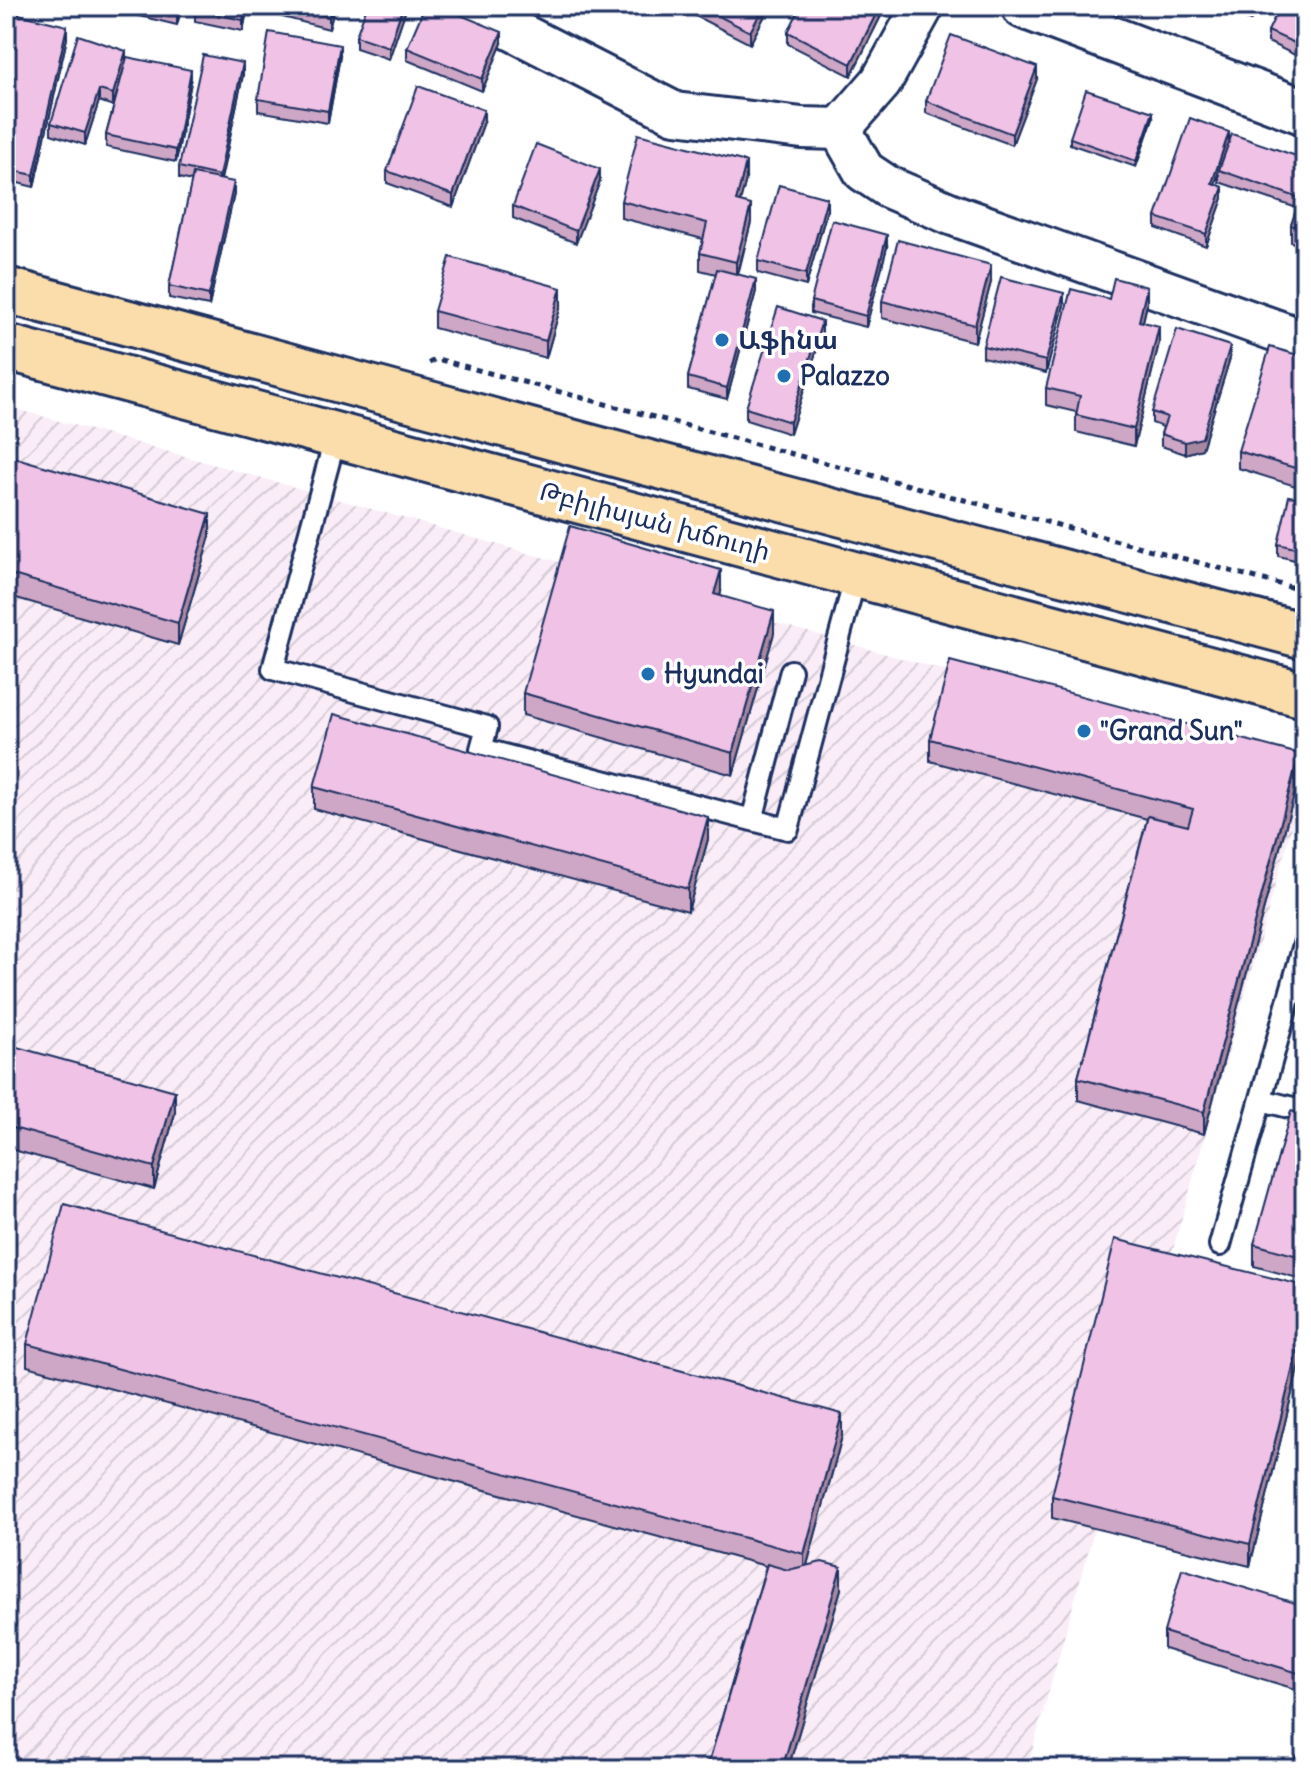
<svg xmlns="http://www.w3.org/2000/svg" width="1311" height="1775" font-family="Delius,'Noto Sans Armenian',sans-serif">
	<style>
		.industrial { fill: url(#industrial-furrows) }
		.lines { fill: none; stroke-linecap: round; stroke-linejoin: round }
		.service-casing { stroke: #1b2f5e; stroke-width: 26 }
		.minor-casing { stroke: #1b2f5e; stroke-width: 46 }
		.secondary-casing { stroke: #1b2f5e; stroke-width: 50 }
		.primary-casing { stroke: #1b2f5e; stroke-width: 50 }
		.path { stroke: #1b2f5e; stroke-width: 5; stroke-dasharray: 6 6; stroke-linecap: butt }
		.service { stroke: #fff; stroke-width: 20 }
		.minor { stroke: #fff; stroke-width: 40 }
		.secondary { stroke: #fff; stroke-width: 44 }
		.primary { stroke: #faddab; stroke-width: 44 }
		.wall { fill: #cea7c6; stroke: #1b2f5e; stroke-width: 2 }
		.shaded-wall { fill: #a788a1; stroke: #1b2f5e; stroke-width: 2 }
		.building { fill: #efc2e6; stroke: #1b2f5e; stroke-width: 2 }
		.poi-dot { fill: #1f6fb2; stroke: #fff; stroke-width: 3 }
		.labels { text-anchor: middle; stroke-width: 7; stroke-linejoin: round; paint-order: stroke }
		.poi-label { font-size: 26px; font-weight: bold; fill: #1b2f5e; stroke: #fff; text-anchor: start }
		.street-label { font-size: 26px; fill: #1b2f5e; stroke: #fff }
	</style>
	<defs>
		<pattern id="industrial-furrows" width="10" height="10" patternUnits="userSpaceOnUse" patternTransform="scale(2)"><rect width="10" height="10" fill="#faedf8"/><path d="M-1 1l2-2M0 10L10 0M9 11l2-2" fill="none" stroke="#d6ccd7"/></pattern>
	</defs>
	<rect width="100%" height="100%" fill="#fff"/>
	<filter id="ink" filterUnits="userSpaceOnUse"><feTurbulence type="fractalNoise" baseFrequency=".0125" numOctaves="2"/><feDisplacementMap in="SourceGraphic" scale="16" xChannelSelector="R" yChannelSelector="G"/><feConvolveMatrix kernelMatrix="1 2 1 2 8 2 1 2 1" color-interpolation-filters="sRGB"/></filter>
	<g filter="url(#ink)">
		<path class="industrial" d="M 6,406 L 1305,772 L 1305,780 L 1027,1769 L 6,1769 Z"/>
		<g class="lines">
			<g class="service-casing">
				<path id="service" d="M 336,435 L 273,669 L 487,727 L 481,749 L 752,820 L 791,671
					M 752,820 L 788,829 L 856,575
					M 1261,1100 L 1305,1111
					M 1220,1245 L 1305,941
					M 1304,1769 L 1305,1764"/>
			</g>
			<g class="minor-casing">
				<path id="minor" d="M 466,6 L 675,113 L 802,128 L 840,129
					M 840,129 L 864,171 L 888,187 L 951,214 L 1305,341
					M 840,129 L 881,82 L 923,6"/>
			</g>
			<g class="secondary-casing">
				<path id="secondary" d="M 1024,6 L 1305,112"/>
			</g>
			<g class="primary-casing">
				<path id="primary" d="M 6,290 L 641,461 L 1305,636
					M 6,347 L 1305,695"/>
			</g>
			<path class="path" d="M 429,363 L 437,359 L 1305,591"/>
			<use href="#service" class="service"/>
			<use href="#minor" class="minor"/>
			<use href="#secondary" class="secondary"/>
			<use href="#primary" class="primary"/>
		</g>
		<path class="wall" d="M 98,6 L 182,6 L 177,25 Z
			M 248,6 L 243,31 L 195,21 L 195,10 Z
			M 267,6 L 335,6 L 329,29 L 267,13 Z
			M 407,6 L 389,59 L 356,48 L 356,36 Z
			M 676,6 L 770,6 L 750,44 Z
			M 770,6 L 784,6 L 781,12 Z
			M 886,6 L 851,76 L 788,44 L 788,32 Z
			M 1220,6 L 1257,6 L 1250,21 Z
			M 1305,6 L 1305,54 L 1303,59 L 1268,42 L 1268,31 Z
			M 6,11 L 67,38 L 34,187 L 6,180 L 6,144 L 12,117 L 6,116 Z
			M 502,43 L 482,91 L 407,60 L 407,48 Z
			M 340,56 L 328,123 L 258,111 L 258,99 Z
			M 126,62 L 191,82 L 176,162 L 106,147 L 106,135 L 125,64 L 113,106 L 99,101 L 85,145 L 51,134 L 51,123 Z
			M 243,75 L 221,180 L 234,194 L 209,306 L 169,298 L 169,286 L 192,181 L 179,178 L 179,167 Z
			M 1037,79 L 1012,145 L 926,113 L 926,101 Z
			M 1153,118 L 1136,167 L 1070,144 L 1070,138 Z
			M 484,122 L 453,207 L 387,183 L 387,171 Z
			M 1229,141 L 1305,159 L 1305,202 L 1304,206 L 1305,206 L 1305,247 L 1291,242 L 1291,225 L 1297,208 L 1219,182 L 1219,174 L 1215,184 L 1223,198 L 1206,246 L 1156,228 L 1156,217 Z
			M 746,179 L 740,202 L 751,222 L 738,275 L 756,291 L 727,399 L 688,389 L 688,377 L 716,274 L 700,270 L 700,253 L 703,239 L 621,218 L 621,201 Z
			M 600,181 L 576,243 L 513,218 L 513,206 Z
			M 827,210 L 806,286 L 758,273 L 758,261 Z
			M 887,247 L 866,327 L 811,313 L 811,301 Z
			M 991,282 L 975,342 L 882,318 L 882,301 Z
			M 1109,299 L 1147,304 L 1143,322 L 1159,343 L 1134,446 L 1076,432 L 1076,412 L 1046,405 L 1046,388 Z
			M 561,305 L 546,358 L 434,328 L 434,311 Z
			M 1064,305 L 1046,373 L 983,357 L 983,346 Z
			M 822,333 L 790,434 L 746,420 L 746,408 Z
			M 1305,357 L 1305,489 L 1238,468 L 1238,451 Z
			M 1230,358 L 1202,449 L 1185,454 L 1161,446 L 1161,434 L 1163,427 L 1152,423 L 1152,412 Z
			M 6,455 L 210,536 L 178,645 L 6,595 Z
			M 1305,499 L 1305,550 L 1302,549 L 1299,561 L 1278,556 L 1278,544 Z
			M 721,592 L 720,596 L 774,633 L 733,775 L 523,715 L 523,693 Z
			M 930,739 L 1299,776 L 1204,1134 L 1078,1100 L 1078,1078 L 1147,819 L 930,761 Z
			M 314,787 L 708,839 L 688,911 L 314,809 Z
			M 6,1044 L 175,1113 L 154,1189 L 6,1148 Z
			M 1305,1115 L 1305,1280 L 1254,1266 L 1254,1244 Z
			M 1305,1286 L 1305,1340 L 1250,1566 L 1052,1518 L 1052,1496 Z
			M 27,1344 L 842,1436 L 807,1565 L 841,1589 L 788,1769 L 707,1769 L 766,1566 L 27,1366 Z
			M 1305,1606 L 1305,1692 L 1164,1649 L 1164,1632 Z"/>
		<path class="shaded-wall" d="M 179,6 L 182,6 L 177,25 L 177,13 Z
			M 246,6 L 248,6 L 243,31 L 243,20 Z
			M 332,6 L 335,6 L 329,29 L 329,17 Z
			M 403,6 L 407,6 L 389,59 L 389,47 Z
			M 764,6 L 770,6 L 750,44 L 750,32 Z
			M 880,6 L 886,6 L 851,76 L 851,64 Z
			M 1251,6 L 1257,6 L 1250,21 L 1250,9 Z
			M 67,26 L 67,38 L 34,187 L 34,175 Z
			M 502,32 L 502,43 L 482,91 L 482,79 Z
			M 1305,42 L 1305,54 L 1303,59 L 1303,47 Z
			M 340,45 L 340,56 L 328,123 L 328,111 Z
			M 126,51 L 126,62 L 113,106 L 113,94 Z
			M 243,63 L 243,75 L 219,187 L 219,176 Z
			M 1037,67 L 1037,79 L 1012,145 L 1012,134 Z
			M 191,70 L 191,82 L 176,162 L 176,150 Z
			M 99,90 L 99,101 L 85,145 L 85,133 Z
			M 484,110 L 484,122 L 453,207 L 453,195 Z
			M 1153,112 L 1153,118 L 1136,167 L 1136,161 Z
			M 1229,132 L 1229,143 L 1219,170 L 1212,195 L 1212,183 Z
			M 746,162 L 746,179 L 736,218 L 736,201 Z
			M 600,169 L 600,181 L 576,243 L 576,231 Z
			M 234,182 L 234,194 L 209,306 L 209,295 Z
			M 1223,187 L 1223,198 L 1206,246 L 1206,234 Z
			M 1305,190 L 1305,202 L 1302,210 L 1302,199 Z
			M 827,198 L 827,210 L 806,286 L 806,274 Z
			M 751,205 L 751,222 L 736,279 L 736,262 Z
			M 887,235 L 887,247 L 866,327 L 866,316 Z
			M 991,265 L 991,282 L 975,342 L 975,325 Z
			M 756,279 L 756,291 L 727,399 L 727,388 Z
			M 1147,287 L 1147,304 L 1139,338 L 1139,321 Z
			M 561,288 L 561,305 L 546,358 L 546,341 Z
			M 1064,293 L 1064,305 L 1046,373 L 1046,361 Z
			M 822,321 L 822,333 L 790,434 L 790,422 Z
			M 1159,326 L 1159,343 L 1134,446 L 1134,429 Z
			M 1230,346 L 1230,358 L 1202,449 L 1185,454 L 1185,442 Z
			M 210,514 L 210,536 L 178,645 L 178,623 Z
			M 1302,538 L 1302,549 L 1299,561 L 1299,549 Z
			M 721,570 L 721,592 L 714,616 L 714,594 Z
			M 774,611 L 774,633 L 733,775 L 733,753 Z
			M 1299,754 L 1299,776 L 1204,1134 L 1204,1112 Z
			M 708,817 L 708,839 L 688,911 L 688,889 Z
			M 175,1091 L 175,1113 L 154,1189 L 154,1167 Z
			M 1305,1318 L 1305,1340 L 1250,1566 L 1250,1544 Z
			M 842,1414 L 842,1436 L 804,1576 L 804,1554 Z
			M 841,1567 L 841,1589 L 788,1769 L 782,1769 Z"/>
		<path class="building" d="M 147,6 L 179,6 L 177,13 Z
			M 196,6 L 246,6 L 243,20 L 195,10 Z
			M 286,6 L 332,6 L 329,17 Z
			M 367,6 L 403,6 L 389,47 L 356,36 Z
			M 425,6 L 439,6 L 502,32 L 482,79 L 407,48 Z
			M 699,6 L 764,6 L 750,32 Z
			M 801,6 L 880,6 L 851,64 L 788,32 Z
			M 1280,6 L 1305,6 L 1305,42 L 1303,47 L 1268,31 Z
			M 6,11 L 67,26 L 34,175 L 6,169 L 6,144 L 15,106 L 6,104 Z
			M 269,32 L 340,45 L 328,111 L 258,99 Z
			M 78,35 L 126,51 L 113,94 L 99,90 L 85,133 L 51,123 Z
			M 951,35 L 1037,67 L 1012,134 L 926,101 Z
			M 203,55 L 243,63 L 219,176 L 179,167 Z
			M 127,57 L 191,70 L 176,150 L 106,135 Z
			M 418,86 L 484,110 L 453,195 L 387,171 Z
			M 1086,90 L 1153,112 L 1136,161 L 1070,138 Z
			M 1190,118 L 1229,132 L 1212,183 L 1223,187 L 1206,234 L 1156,217 Z
			M 638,134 L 746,162 L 736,201 L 751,205 L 736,262 L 700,253 L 707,223 L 621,201 Z
			M 1232,134 L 1305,159 L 1305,190 L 1302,199 L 1219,170 Z
			M 536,144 L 600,169 L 576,231 L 513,206 Z
			M 193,174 L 234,182 L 209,295 L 169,286 Z
			M 779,185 L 827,198 L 806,274 L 758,261 Z
			M 1298,204 L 1305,206 L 1305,230 L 1291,225 Z
			M 832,220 L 887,235 L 866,316 L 811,301 Z
			M 898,240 L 991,265 L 975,325 L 882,301 Z
			M 450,257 L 561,288 L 546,341 L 434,311 Z
			M 717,269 L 756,279 L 727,388 L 688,377 Z
			M 1001,277 L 1064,293 L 1046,361 L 983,346 Z
			M 1114,278 L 1147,287 L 1139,321 L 1159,326 L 1134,429 L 1076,415 L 1080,396 L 1046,388 L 1071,289 L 1109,299 Z
			M 778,307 L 822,321 L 790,422 L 746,408 Z
			M 1177,329 L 1230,346 L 1202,438 L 1185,442 L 1161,434 L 1167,417 L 1152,412 Z
			M 1270,347 L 1305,357 L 1305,471 L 1238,451 Z
			M 6,455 L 210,514 L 178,623 L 6,573 Z
			M 1289,496 L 1305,499 L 1305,538 L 1302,538 L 1299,549 L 1278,544 Z
			M 570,526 L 721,570 L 714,594 L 774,611 L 733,753 L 523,693 Z
			M 950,661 L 1299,754 L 1204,1112 L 1078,1078 L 1148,816 L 1188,826 L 1193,809 L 930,739 Z
			M 334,714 L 708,817 L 688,889 L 314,787 Z
			M 6,1044 L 175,1091 L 154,1167 L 6,1126 Z
			M 1291,1111 L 1305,1115 L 1305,1258 L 1254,1244 Z
			M 64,1204 L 842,1414 L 804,1554 L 27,1344 Z
			M 1115,1239 L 1305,1286 L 1305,1318 L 1250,1544 L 1052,1496 Z
			M 822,1562 L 841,1567 L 782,1769 L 707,1769 L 767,1564 L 788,1570 Z
			M 1182,1569 L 1305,1606 L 1305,1675 L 1164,1632 Z"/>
	</g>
	<g class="poi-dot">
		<circle cx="722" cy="340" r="8"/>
		<circle cx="784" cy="376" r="8"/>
		<circle cx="648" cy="674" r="8"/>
		<circle cx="1084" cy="731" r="8"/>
	</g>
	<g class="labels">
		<g class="poi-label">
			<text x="738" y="349">Աֆինա</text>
			<text x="800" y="385">Palazzo</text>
			<text x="664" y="683">Hyundai</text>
			<text x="1100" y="740">"Grand Sun"</text>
		</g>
		<g class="street-label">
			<text transform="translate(655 521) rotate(15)" y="9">Թբիլիսյան խճուղի</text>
		</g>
	</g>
	<rect width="1311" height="1775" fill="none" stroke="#fff" stroke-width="32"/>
	<rect x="16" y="16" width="1279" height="1743" fill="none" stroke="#1b2f5e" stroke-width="3" filter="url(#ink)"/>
</svg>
